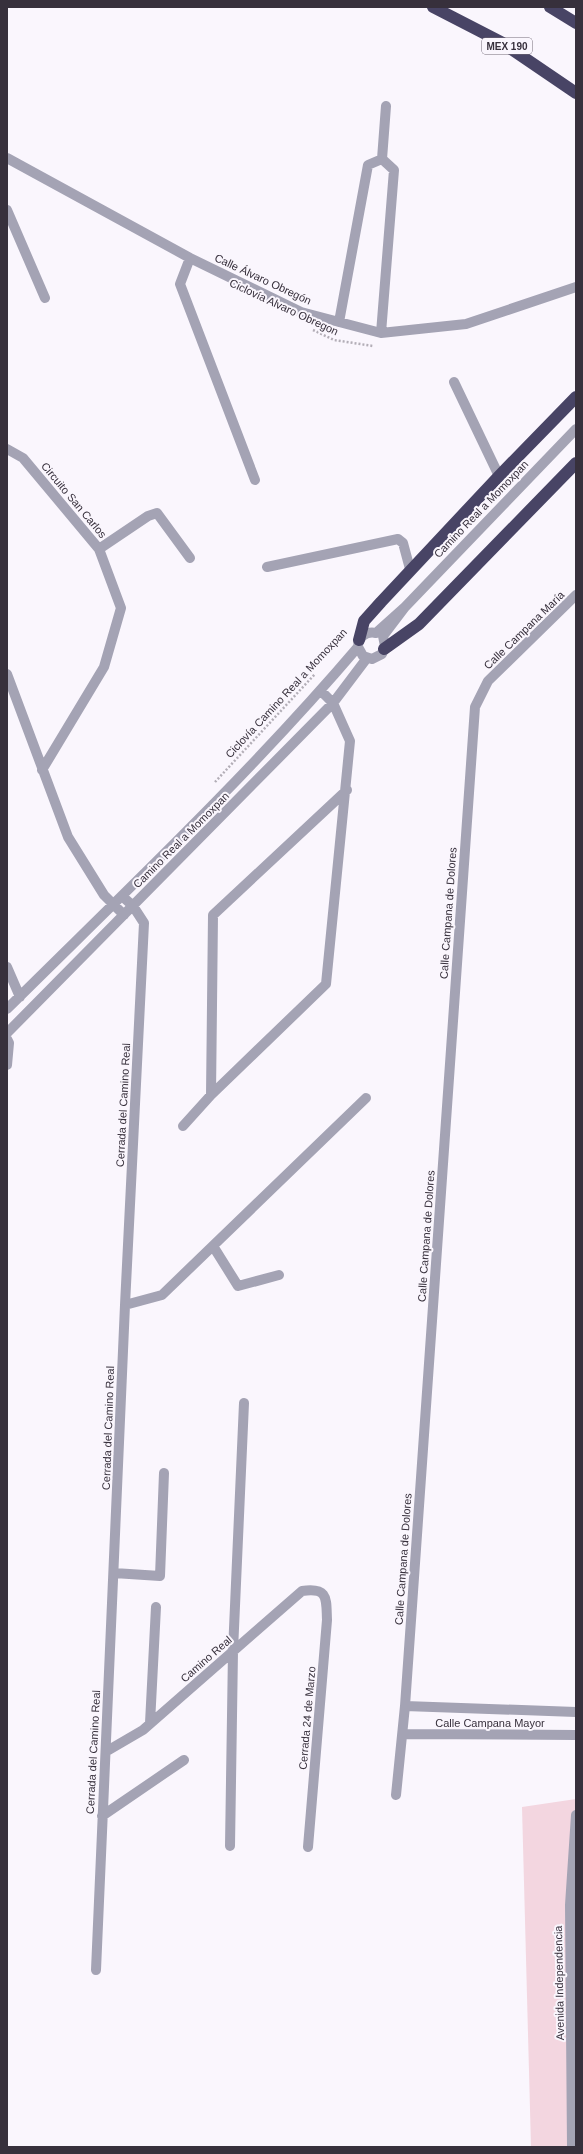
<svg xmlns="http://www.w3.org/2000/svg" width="583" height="2154" font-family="Arial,sans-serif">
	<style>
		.green { fill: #f3d6e0 }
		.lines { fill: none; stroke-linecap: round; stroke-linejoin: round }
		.path { stroke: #b3aeb7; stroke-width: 2.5; stroke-dasharray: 2 2; stroke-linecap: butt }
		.minor { stroke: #a4a3b4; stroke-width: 10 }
		.highway { stroke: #484465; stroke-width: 12 }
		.labels { text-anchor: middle; stroke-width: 4; stroke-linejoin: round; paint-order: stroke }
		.shield { fill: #faf6fd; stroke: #726b76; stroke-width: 1 }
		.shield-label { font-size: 10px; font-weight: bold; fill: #37303c }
		.street-label { font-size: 11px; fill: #37303c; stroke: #faf6fd }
	</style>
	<rect width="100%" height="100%" fill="#faf6fd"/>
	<path class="green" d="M 576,1799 L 576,2147 L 531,2147 L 522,1807 Z"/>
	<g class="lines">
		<path class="path" d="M 313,330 L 334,340 L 373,346
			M 215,782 L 315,674"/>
		<path class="minor" d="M 7,158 L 190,258 L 301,312 L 381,333 L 466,324 L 576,287
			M 382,159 L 386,106
			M 7,210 L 45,298
			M 190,258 L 180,284 L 255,480
			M 339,322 L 368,165 L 382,159
			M 381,333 L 394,170 L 382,159
			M 454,382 L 499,476
			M 7,449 L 23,458 L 99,549 L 121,608 L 104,667 L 42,770
			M 99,549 L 148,516 L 157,513 L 190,558
			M 267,567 L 398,539 L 403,543 L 410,569
			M 405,607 L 383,636 L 385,646 L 382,654 L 372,659 L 363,656 L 358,647 C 358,637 366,631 376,633 L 405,607 L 576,429
			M 7,674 L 68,837 L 104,895 L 124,915
			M 7,967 L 20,997
			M 7,1009 C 126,891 249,775 358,647
			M 7,1033 L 333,703 L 367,658
			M 7,1039 L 9,1043 L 7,1065
			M 211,1095 L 213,915 L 347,790
			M 183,1126 L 211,1095 L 326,984 L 350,741 L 333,703 L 321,691
			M 213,1246 L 238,1286 L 279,1275
			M 125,1305 L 162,1295 L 366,1098
			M 114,1573 L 160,1576 L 164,1473
			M 405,1706 L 576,1712
			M 150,1723 L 156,1607
			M 403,1734 L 576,1735
			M 107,1751 L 143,1730 L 302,1591 C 329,1587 326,1599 327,1620 L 308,1847
			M 396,1795 L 405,1706 L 475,707 L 488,681 L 576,595
			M 102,1816 L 184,1760
			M 230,1846 L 233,1651 L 244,1403
			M 96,1970 L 125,1305 L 144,923 L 133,906 L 122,896
			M 572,2147 L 570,1905 L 576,1815"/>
		<path class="highway" d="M 433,7 L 501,42 L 576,93
			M 550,7 L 576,23
			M 359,640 L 364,621 L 381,602 L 499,476 L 576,397
			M 384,649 L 419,624 L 576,463"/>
	</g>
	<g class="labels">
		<rect class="shield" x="482" y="38" width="50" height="16" rx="3"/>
		<g class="shield-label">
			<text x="507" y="50">MEX 190</text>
		</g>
		<g class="street-label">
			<text transform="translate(263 279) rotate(25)" y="4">Calle Álvaro Obregón</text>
			<text transform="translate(284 307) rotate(25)" y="4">Ciclovía Alvaro Obregon</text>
			<text transform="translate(74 500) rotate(50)" y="4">Circuito San Carlos</text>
			<text transform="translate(481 509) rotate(-46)" y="4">Camino Real a Momoxpan</text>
			<text transform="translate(524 630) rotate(-44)" y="4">Calle Campana María</text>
			<text transform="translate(286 693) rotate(-47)" y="4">Ciclovía Camino Real a Momoxpan</text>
			<text transform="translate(181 840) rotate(-45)" y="4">Camino Real a Momoxpan</text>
			<text transform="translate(448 913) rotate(-86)" y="4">Calle Campana de Dolores</text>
			<text transform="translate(123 1105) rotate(-87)" y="4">Cerrada del Camino Real</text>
			<text transform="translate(426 1236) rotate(-86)" y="4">Calle Campana de Dolores</text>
			<text transform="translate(108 1428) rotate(-88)" y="4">Cerrada del Camino Real</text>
			<text transform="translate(403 1559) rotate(-86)" y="4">Calle Campana de Dolores</text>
			<text transform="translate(206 1659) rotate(-41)" y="4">Camino Real</text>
			<text transform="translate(307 1718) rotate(-85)" y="4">Cerrada 24 de Marzo</text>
			<text x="490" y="1727">Calle Campana Mayor</text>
			<text transform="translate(93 1752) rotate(-87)" y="4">Cerrada del Camino Real</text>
			<text transform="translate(559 1983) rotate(-91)" y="4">Avenida Independencia</text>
		</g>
	</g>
	<rect width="583" height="2154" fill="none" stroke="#37303c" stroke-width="16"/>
</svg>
